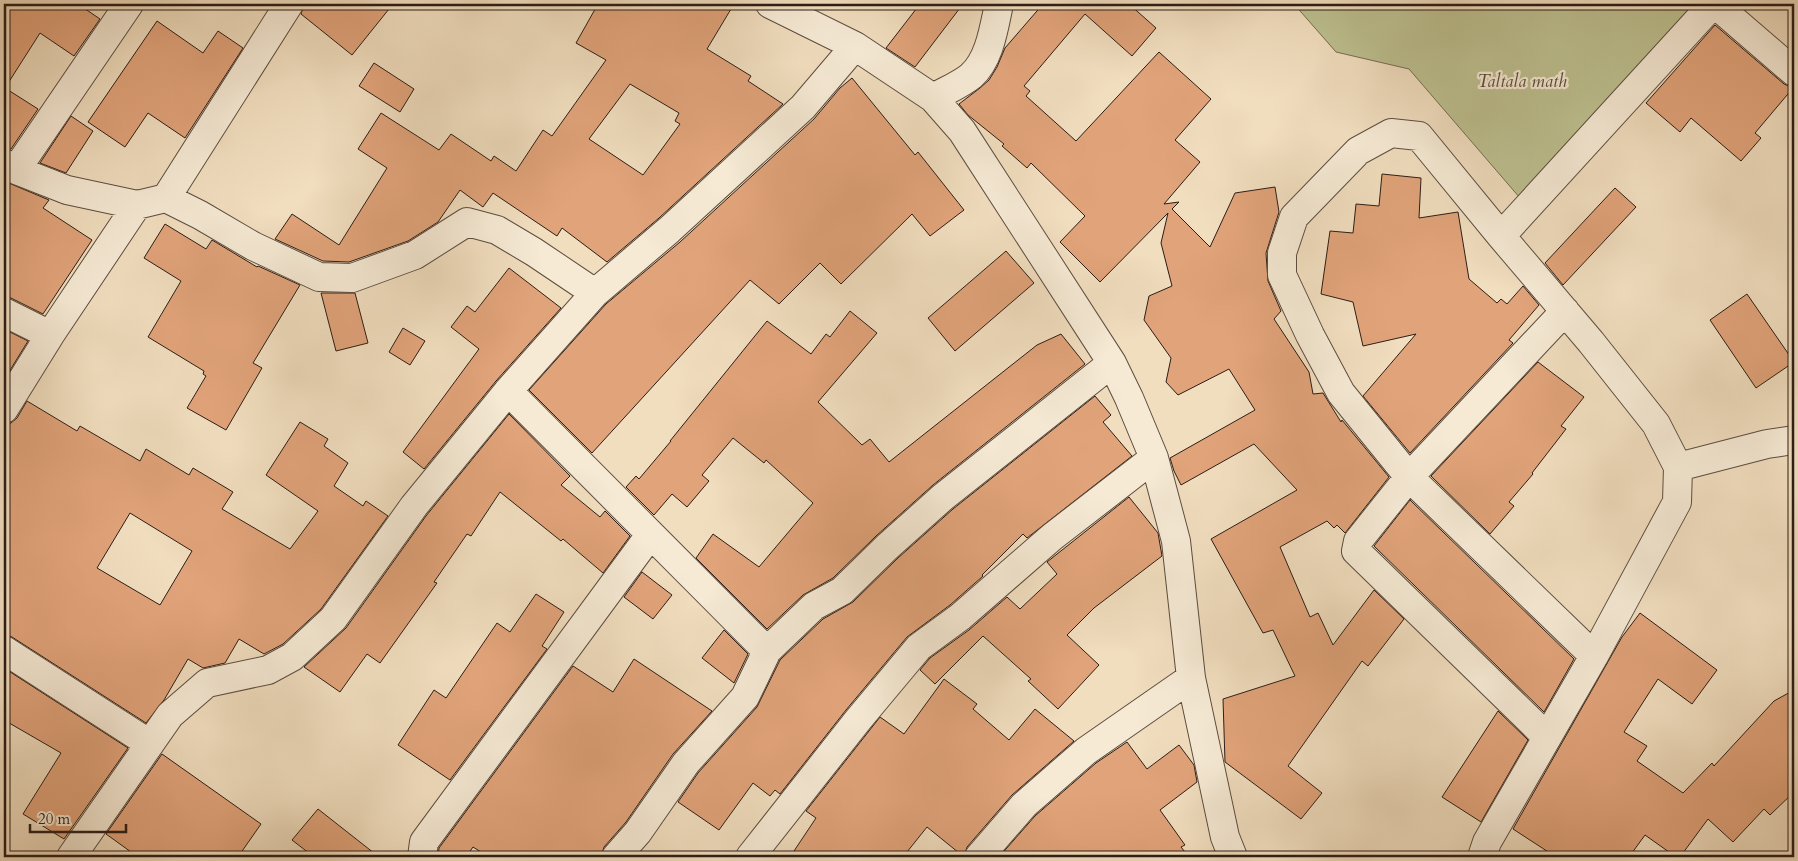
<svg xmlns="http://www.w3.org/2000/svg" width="1798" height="861" font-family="Cardo,serif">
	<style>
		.green { fill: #bdc090; stroke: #746e53 }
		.building { fill: #e1a37a; stroke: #2c1d16; fill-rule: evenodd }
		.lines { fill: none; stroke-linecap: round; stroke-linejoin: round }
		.minor-casing { stroke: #5d4d40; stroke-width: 30 }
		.minor { stroke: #f6ead5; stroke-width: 28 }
		.labels { text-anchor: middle; stroke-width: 4.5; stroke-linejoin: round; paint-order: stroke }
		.park-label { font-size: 18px; font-style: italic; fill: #584e3b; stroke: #f6ead5 }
	</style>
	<rect width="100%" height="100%" fill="#f1debf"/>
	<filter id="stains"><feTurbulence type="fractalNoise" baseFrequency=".004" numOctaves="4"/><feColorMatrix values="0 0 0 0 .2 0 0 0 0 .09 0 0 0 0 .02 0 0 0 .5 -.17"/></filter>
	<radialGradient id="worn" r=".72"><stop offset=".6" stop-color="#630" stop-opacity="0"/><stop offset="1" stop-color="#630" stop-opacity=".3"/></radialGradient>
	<path class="green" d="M 1294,4 L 1698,4 L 1520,198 L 1409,69 L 1336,52 Z"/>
	<path class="building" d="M 4,4 L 78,4 L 100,19 L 74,56 L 40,33 L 5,88 L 38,109 L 11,149 L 4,147 Z
		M 304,4 L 393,4 L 352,55 L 301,14 Z
		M 598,4 L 734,4 L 707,49 L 751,76 L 748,81 L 783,104 L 659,218 L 607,262 L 562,228 L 557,236 L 493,193 L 483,207 L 460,190 L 438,222 L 408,241 L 349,262 L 323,261 L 275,239 L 292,214 L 339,245 L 387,168 L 358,149 L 381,113 L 439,150 L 451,134 L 491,161 L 494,156 L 516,171 L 543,130 L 552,136 L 606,60 L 576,43 ZM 630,84 L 679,113 L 675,121 L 680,124 L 643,175 L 589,139 Z
		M 920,4 L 963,4 L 915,67 L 886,48 Z
		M 1043,4 L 1129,4 L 1156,28 L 1132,56 L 1085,14 L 1024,86 L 1030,91 L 1026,96 L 1076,141 L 1159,52 L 1211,99 L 1175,140 L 1200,162 L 1164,204 L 1179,202 L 1172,209 L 1210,247 L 1235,193 L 1275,187 L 1279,212 L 1266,253 L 1268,281 L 1281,311 L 1274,319 L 1309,372 L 1313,394 L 1323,393 L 1341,422 L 1342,420 L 1389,477 L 1345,533 L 1337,525 L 1334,528 L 1327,521 L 1280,547 L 1310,617 L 1318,613 L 1333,645 L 1374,590 L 1404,619 L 1368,666 L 1362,661 L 1288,766 L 1322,793 L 1301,819 L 1225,762 L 1223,699 L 1295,676 L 1273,630 L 1263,633 L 1211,539 L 1297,490 L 1254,444 L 1181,485 L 1174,471 L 1170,458 L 1255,410 L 1229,369 L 1178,395 L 1166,382 L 1171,358 L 1144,320 L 1149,296 L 1172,286 L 1161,243 L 1168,213 L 1100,282 L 1060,242 L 1085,216 L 1031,163 L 1027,168 L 1002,146 L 1004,144 L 968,115 L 959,104 L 980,88 L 989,80 L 997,67 L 1005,48 Z
		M 157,21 L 203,53 L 218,31 L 243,48 L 185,138 L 148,113 L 125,147 L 88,122 Z
		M 1715,25 L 1784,84 L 1793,88 L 1755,133 L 1761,138 L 1741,161 L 1691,118 L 1680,132 L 1646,103 Z
		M 374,63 L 414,89 L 400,112 L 359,86 Z
		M 852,78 L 915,155 L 918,152 L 964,210 L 930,236 L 912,214 L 841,284 L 820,263 L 779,304 L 750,280 L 592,453 L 529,390 L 606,304 L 680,242 L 814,119 L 840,88 Z
		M 71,116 L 93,131 L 66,173 L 40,163 Z
		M 1382,174 L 1421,178 L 1419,218 L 1458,212 L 1469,279 L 1497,303 L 1501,299 L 1507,304 L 1523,286 L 1539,305 L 1509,340 L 1513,343 L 1410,453 L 1363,396 L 1416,334 L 1363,346 L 1353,302 L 1321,294 L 1330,231 L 1353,233 L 1356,204 L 1379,206 Z
		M 4,181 L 49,200 L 43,208 L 92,240 L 43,314 L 11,298 L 4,296 Z
		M 1615,188 L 1636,207 L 1563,285 L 1545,263 Z
		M 165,224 L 206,249 L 212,240 L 257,267 L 258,266 L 300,285 L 253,363 L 262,368 L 226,430 L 187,408 L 206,376 L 203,374 L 204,371 L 148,337 L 181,281 L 144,258 Z
		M 1006,251 L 1034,283 L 955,351 L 928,318 Z
		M 509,268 L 561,308 L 496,381 L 424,469 L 403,452 L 479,349 L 451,327 L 467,306 L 475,312 Z
		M 321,293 L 355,293 L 368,343 L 336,351 Z
		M 1747,294 L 1794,362 L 1756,388 L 1710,320 Z
		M 850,311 L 877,333 L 818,402 L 862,445 L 870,439 L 889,462 L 1037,345 L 1061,334 L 1085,364 L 933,485 L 876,536 L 833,578 L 803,595 L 767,629 L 696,558 L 713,534 L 759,567 L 813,503 L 766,460 L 764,463 L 733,438 L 702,475 L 709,481 L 687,507 L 672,494 L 654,515 L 626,487 L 636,476 L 639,479 L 671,441 L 670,441 L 767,321 L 811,354 L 826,334 L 830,337 Z
		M 403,328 L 425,341 L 410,365 L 389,352 Z
		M 4,329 L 28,341 L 4,380 Z
		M 1538,362 L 1584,397 L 1561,426 L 1566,429 L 1532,473 L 1533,474 L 1509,502 L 1514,506 L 1490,534 L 1431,476 Z
		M 1095,396 L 1111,415 L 1103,422 L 1132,456 L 1027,538 L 1023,534 L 982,575 L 983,576 L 950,605 L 907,637 L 846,710 L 780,794 L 775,790 L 770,796 L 753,783 L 719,830 L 678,802 L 698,773 L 757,707 L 780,660 L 823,619 L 853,602 L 898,558 L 953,509 Z
		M 27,401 L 77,431 L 80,426 L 140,461 L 146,449 L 189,475 L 193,468 L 233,492 L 222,509 L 290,549 L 318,511 L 266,475 L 300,422 L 328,439 L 324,446 L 348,463 L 334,486 L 363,506 L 366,501 L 388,516 L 321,609 L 283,644 L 264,654 L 239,639 L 225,663 L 203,668 L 188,659 L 164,700 L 146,723 L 12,637 L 4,635 L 4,425 L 11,423 L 17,418 ZM 130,513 L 192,551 L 160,605 L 97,568 Z
		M 509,414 L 570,476 L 561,485 L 600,517 L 605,511 L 630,536 L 603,573 L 563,539 L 561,541 L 500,492 L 471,536 L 467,534 L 434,582 L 437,583 L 380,663 L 367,654 L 340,692 L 304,667 L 346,628 L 426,516 Z
		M 1129,497 L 1158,533 L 1162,556 L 1094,608 L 1067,635 L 1099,665 L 1058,709 L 1028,681 L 1031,679 L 983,636 L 935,684 L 920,670 L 930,658 L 969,630 L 1007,597 L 1020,609 L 1057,574 L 1047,562 Z
		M 1410,500 L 1574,659 L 1544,712 L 1374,546 Z
		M 642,572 L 672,595 L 653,619 L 624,597 Z
		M 536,594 L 564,612 L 542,646 L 547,649 L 450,780 L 398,745 L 434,690 L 446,698 L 497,623 L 510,632 Z
		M 1640,613 L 1717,670 L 1692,704 L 1658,679 L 1624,732 L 1647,746 L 1637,761 L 1683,793 L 1712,763 L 1714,766 L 1774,701 L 1794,690 L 1794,792 L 1770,815 L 1764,809 L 1733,842 L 1708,819 L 1680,857 L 1676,857 L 1645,835 L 1629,857 L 1556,857 L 1513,829 L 1622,637 Z
		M 724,630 L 748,654 L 734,683 L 702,658 Z
		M 634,659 L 712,711 L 673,754 L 626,822 L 604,847 L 601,857 L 489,857 L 473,847 L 466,857 L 438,857 L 439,848 L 573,666 L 613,692 Z
		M 4,668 L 128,748 L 64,839 L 23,814 L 61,753 L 4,720 Z
		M 944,679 L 977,704 L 973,709 L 1009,740 L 1035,709 L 1074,741 L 1012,795 L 967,847 L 964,857 L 927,827 L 903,857 L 790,857 L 816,818 L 806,811 L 880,717 L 904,734 Z
		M 1498,711 L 1528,740 L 1481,822 L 1442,797 Z
		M 1127,742 L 1147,769 L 1179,745 L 1194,765 L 1197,782 L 1160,810 L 1185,845 L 1181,847 L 1189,857 L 999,857 L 1035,816 L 1096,763 Z
		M 162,754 L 261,824 L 238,857 L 138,857 L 106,834 Z
		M 318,809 L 379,857 L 314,857 L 292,840 Z"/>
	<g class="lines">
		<g class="minor-casing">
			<path id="minor" d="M 770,4 L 855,46 L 933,98 L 962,131 L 1112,363 L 1129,398 L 1154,458 L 1176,541 L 1191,678 L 1225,837 L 1233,857
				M 1715,4 L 1794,72
				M 933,98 C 945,91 960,85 971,76 C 990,59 994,27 999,4
				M 4,163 L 16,170 L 67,190 L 137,205 L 166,198 L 200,215 L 253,246 L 319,277 L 352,278 L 415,255 L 467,222 L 497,230 L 534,252 L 595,293
				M 16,170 L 129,4
				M 166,198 L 289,4
				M 1501,236 L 1713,4
				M 4,312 L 50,335
				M 508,391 L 767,651
				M 4,409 L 50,335 L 137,205
				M 1678,467 L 1767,444 L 1794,440
				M 4,650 L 150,744
				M 1547,737 L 1356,551 L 1358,541 L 1409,477 L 1565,311
				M 71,857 L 170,715 L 207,683 L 268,670 L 292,657 L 333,619 L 414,506 L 508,391 L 595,293 L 669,230 L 803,107 L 855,46
				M 422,857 L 424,842 L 650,535
				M 616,857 L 638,832 L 686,763 L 745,697 L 767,651 L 814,606 L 842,591 L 887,547 L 943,497 L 1112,363
				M 750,857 L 858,720 L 919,647 L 960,617 L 1052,537 L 1154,458
				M 979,857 L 1024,805 L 1086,751 L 1191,678
				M 1482,857 L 1487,842 L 1594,656 L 1677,502 L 1678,467 L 1656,424 L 1591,342 L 1501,236 L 1419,136 L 1391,133 L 1358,151 L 1294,217 L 1282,253 L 1282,275 L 1310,335 L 1341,393 L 1409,477 L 1594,656"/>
		</g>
		<use href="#minor" class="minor"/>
	</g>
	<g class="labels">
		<g class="park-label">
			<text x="1522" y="87">Taltala math</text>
		</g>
	</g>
	<rect width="1798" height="861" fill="none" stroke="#f1debf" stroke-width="20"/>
	<rect x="5" y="5" width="1788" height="851" fill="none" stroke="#2c1d16" stroke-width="2.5"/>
	<rect x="10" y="10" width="1778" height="841" fill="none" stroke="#2c1d16"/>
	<path d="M30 824v8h96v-8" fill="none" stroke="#2c1d16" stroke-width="2.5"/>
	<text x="38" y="824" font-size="15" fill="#2c1d16" stroke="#f6ead5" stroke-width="4" paint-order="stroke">20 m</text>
	<rect width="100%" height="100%" filter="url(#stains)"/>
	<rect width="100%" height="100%" fill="url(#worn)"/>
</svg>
